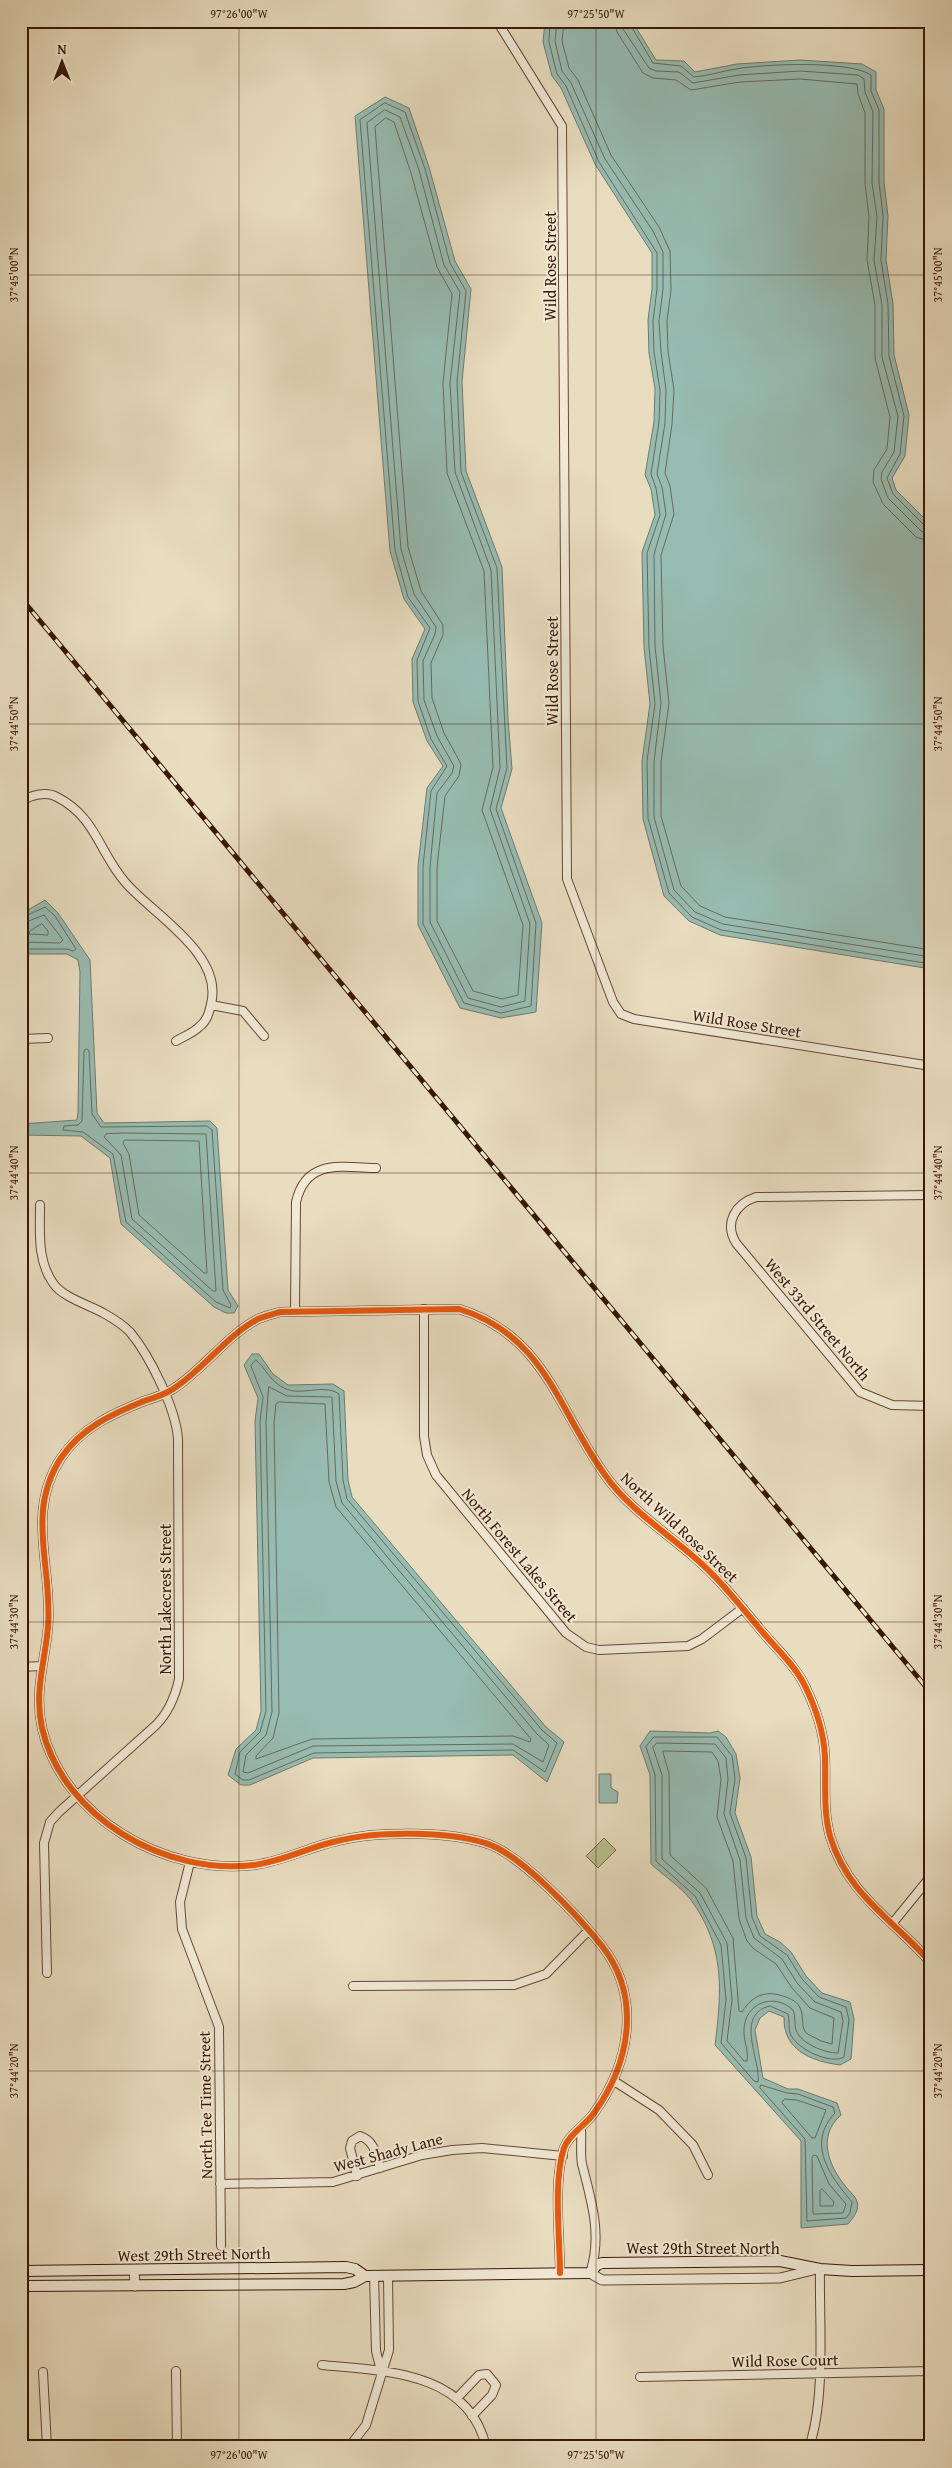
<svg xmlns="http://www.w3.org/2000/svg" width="952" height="2468" font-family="'Gentium Book Plus',serif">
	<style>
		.green { fill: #b9c091; stroke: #786c4a }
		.water { fill: #97bcb2; stroke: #717a6c }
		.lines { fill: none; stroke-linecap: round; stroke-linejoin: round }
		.shore { stroke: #686a5b; stroke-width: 1 }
		.minor-casing { stroke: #644833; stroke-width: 10 }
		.tertiary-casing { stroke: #644833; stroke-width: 11 }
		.secondary-casing { stroke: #381704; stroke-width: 12 }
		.minor { stroke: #f1e9d6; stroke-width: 8 }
		.tertiary { stroke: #f1e9d6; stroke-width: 9 }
		.secondary { stroke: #f1e9d6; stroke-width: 10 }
		.rail-casing { stroke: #381704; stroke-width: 5 }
		.rail { stroke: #f1e9d6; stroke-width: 3; stroke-dasharray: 9; stroke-linecap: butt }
		.cycleway-casing { stroke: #f1e9d6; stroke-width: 9 }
		.cycleway { stroke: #e8590c; stroke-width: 6 }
		.ticks { fill: none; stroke: #381704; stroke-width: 1; stroke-opacity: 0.45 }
		.labels { text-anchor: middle; stroke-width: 4; stroke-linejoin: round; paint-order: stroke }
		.street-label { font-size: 16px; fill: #381704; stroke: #f1e9d6 }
		.neatline { fill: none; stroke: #381704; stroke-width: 2 }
		.ticks-label { font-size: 12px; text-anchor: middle; fill: #381704 }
	</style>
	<rect width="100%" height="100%" fill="#e9ddc0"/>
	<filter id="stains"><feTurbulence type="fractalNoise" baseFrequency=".004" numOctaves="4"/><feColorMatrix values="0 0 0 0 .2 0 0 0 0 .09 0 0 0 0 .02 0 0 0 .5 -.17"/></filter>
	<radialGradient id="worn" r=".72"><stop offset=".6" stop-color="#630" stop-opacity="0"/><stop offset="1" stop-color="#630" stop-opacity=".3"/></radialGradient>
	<path class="green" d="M 604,1838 L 616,1850 L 598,1868 L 586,1856 Z"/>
	<path class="water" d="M 545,21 L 632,21 L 656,60 L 684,61 L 695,72 L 737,64 L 800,60 L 862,64 L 876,72 L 876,90 L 884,109 L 884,182 L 888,216 L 886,260 L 893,304 L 894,355 L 909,415 L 905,456 L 892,478 L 896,490 L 931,525 L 931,969 L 720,935 L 689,921 L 664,896 L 643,819 L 642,761 L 650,704 L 644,647 L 642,552 L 655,515 L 651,489 L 645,475 L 654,422 L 655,389 L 649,353 L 648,320 L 652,289 L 652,253 L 595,164 L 561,88 L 552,76 L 543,42 Z
		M 385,97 L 409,108 L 429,167 L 455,261 L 471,289 L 462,382 L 466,471 L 502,567 L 508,719 L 512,769 L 501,808 L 542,923 L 536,1012 L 501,1018 L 460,1008 L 418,925 L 418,866 L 427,788 L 443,766 L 427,741 L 413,702 L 412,659 L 425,629 L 404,599 L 390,551 L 355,116 Z
		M 45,900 L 58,913 L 90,960 L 97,1113 L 104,1123 L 210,1121 L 217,1128 L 228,1290 L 238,1306 L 234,1313 L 226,1313 L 214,1307 L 121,1224 L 110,1158 L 81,1136 L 21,1135 L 21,1124 L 77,1120 L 78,1112 L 80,972 L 78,960 L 67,954 L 21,954 L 21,914 Z
		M 252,1354 L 259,1354 L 273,1374 L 288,1385 L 333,1384 L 344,1391 L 348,1480 L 352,1497 L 546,1727 L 564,1742 L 547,1782 L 513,1755 L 313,1758 L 250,1785 L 241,1785 L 228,1775 L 236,1749 L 256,1730 L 261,1711 L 255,1421 L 258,1398 L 244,1365 Z
		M 650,1731 L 710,1733 L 718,1731 L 726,1737 L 736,1754 L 740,1778 L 735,1813 L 751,1857 L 757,1916 L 765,1934 L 780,1942 L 791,1952 L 806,1976 L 822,1993 L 850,2002 L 854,2019 L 851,2059 L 840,2065 C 811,2061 783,2050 784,2017 L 769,2011 L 760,2018 L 755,2030 L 763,2078 L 788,2089 L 798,2089 L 837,2103 L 841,2115 C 817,2136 828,2165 846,2187 C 849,2191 854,2195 856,2199 C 861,2208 854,2217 848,2224 L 801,2228 L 801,2141 L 715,2045 C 722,1990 725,1947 691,1900 C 681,1887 663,1875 651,1864 L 650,1775 L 640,1746 Z
		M 599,1774 L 611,1774 L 611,1788 L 618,1792 L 617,1803 L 599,1803 Z"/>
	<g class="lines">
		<path class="shore" d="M 550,21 L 549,42 L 557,74 L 566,86 L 599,162 L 657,253 L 657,289 L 653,321 L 654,352 L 660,390 L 659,422 L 651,474 L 656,488 L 660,515 L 647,553 L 649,647 L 655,704 L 647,761 L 648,818 L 669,893 L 692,917 L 721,930 L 931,964
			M 557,21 L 555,41 L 562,71 L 571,83 L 605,159 L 653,231 L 663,252 L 663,289 L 659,321 L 661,352 L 666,390 L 665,423 L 657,474 L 662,487 L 666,514 L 654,554 L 655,646 L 661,703 L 654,762 L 654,817 L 674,890 L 695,912 L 723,924 L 931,957
			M 564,21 L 562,41 L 569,68 L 578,80 L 611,155 L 659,227 L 670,251 L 671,290 L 667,321 L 668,351 L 674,390 L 672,424 L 665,473 L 670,486 L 674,514 L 661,555 L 663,646 L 669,703 L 661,762 L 661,816 L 681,886 L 700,906 L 725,917 L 931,950
			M 614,21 L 617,32 L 643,73 L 653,78 L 676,80 L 691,90 L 740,82 L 800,79 L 857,84 L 858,94 L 865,113 L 865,183 L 869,217 L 867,260 L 875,305 L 875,358 L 890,417 L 887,449 L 874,470 L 873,482 L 883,504 L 916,537 L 931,542
			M 622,21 L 623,29 L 649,68 L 656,71 L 679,72 L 693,83 L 739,75 L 800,71 L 858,75 L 864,79 L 865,92 L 873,112 L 872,183 L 877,217 L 874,260 L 882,305 L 882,357 L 898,416 L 894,452 L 882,472 L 881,479 L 888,498 L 921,531 L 931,534
			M 628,21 L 653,63 L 681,66 L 694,77 C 708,76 722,71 736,69 C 764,64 848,60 871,75 L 871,91 L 879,110 L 879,182 L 883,216 L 881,260 L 888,304 L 889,356 L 904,416 L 900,454 L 887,478 L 893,494 L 925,526 L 931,528
			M 385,103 L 405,112 L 425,169 L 450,263 L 466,291 L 457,382 L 461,472 L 497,568 L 507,768 L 496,809 L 536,923 L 531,1006 L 501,1013 L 464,1003 L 423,924 L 423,866 L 431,791 L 447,766 L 431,739 L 418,701 L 417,660 L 430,628 L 408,597 L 395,550 L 360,120 Z
			M 385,110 L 400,117 L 419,170 L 444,265 L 460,292 L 450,383 L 455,472 L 491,570 L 500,768 L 490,809 L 530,924 L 525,1001 L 501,1007 L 468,998 L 430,922 L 430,867 L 437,793 L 452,773 L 454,766 L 437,736 L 424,700 L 423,661 L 435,634 L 436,627 L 414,594 L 401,549 L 367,123 Z
			M 386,118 L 394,122 L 411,173 L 437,267 L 452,294 L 443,383 L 447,473 L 484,571 L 493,767 L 482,810 L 523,925 L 518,995 L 502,999 L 473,991 L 437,921 L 437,867 L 445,796 L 459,776 L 461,764 L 444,733 L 432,698 L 431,663 L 443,635 L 443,625 L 421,591 L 408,547 L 375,127 Z
			M 21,918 L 45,907 L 55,916 L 76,949 L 73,951 L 67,949 L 21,949
			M 21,924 L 44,915 L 63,940 L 60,943 L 21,942
			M 42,924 L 48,931 L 48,935 L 29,934 L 30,931 Z
			M 87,1049 L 89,1051 L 92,1114 L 101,1127 L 207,1126 L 212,1130 L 223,1290 L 231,1305 L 230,1308 L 216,1302 L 126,1222 L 113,1154 L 83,1132 L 63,1130 L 64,1126 L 78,1125 L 82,1121 L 84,1051 Z
			M 124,1133 L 206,1134 L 216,1291 L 213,1291 L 132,1219 L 121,1155 L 104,1137 L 106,1134 Z
			M 125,1140 L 199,1141 L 207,1273 L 204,1273 L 139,1215 L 129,1154 L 123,1143 Z
			M 256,1360 C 266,1369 271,1382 284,1388 C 300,1397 323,1383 339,1394 L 343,1480 L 347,1499 L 542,1730 L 557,1743 L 545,1772 L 513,1750 L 314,1753 L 249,1780 L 243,1780 L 235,1774 L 240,1752 L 260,1732 L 266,1711 L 260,1422 L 263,1397 L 251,1366 Z
			M 269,1387 L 287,1396 L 332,1397 L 336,1481 L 342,1503 L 537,1734 L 549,1745 L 543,1762 L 513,1744 L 313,1746 L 248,1773 L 243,1772 L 246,1755 L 266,1735 L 272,1712 L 266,1422 Z
			M 279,1402 L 325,1404 L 329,1482 L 336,1507 L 531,1739 L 530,1742 L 513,1736 L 312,1739 L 256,1759 L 256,1756 L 273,1738 L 279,1713 L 274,1423 L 276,1404 Z
			M 654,1737 L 717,1737 L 732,1756 L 735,1779 L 730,1813 L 746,1858 L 752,1917 L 760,1936 L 787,1955 L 802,1979 L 819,1997 L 846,2007 L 849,2020 L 844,2057 C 830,2065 796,2049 790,2033 C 788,2027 790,2020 788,2014 L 770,2006 C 734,2014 761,2061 758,2082 L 754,2081 L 721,2043 L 726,2000 L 721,1945 L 695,1896 L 656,1861 L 655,1775 L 646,1747 Z
			M 657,1743 L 715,1744 L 726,1758 L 728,1779 L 724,1814 L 740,1860 L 746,1918 L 754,1938 L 782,1959 L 797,1983 L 815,2002 L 841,2012 L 843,2021 L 838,2053 C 825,2053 801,2044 796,2030 C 794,2023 796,2017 793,2010 C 774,1992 745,2003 744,2029 C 743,2040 749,2050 747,2061 L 744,2061 L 727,2041 L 732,2000 L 727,1943 L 700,1893 L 662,1859 L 662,1775 L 653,1748 Z
			M 663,1751 L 712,1752 L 718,1761 L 721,1779 L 717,1817 L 733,1861 L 739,1919 L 747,1941 L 754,1949 L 776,1964 L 792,1988 L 810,2008 L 834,2018 L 832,2044 L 821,2041 L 806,2033 C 800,2025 805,2015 799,2006 C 796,2001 791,1999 786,1997 C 767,1990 753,1994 742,2012 L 739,2011 L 733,1938 L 706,1888 L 670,1855 L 669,1774 Z
			M 761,2085 L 787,2093 L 798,2094 L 833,2107 L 835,2113 C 806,2144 830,2176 852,2202 L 850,2213 L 846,2218 L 807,2221 L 805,2139 L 760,2088 Z
			M 785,2099 L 797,2100 L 826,2110 L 815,2138 L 812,2138 L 782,2103 Z
			M 814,2155 L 817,2156 L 829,2184 L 846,2204 L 843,2213 L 813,2214 L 812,2158 Z
			M 822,2189 L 834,2202 L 833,2206 L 820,2206 L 820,2191 Z"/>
		<g class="minor-casing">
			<path id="minor" d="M 497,21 L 562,126 L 567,879 L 613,1002 L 621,1014 L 634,1019 L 931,1066
				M 21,802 C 30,795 46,791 57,797 C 96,817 99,852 125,882 C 152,914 224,954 211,1004 C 209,1013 207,1021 199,1027 C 193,1033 183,1037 176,1041
				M 211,1005 L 243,1011 L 264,1036
				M 21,1039 L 48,1038
				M 931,1195 L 756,1197 C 735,1204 724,1223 736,1243 L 860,1392 L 892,1405 L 931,1406
				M 40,1205 C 40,1232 37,1260 53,1283 C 63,1298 90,1305 105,1314 C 114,1319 123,1325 130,1332 C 150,1356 176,1409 178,1439 L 179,1679 C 175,1697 169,1712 156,1725 L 59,1812 L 50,1822 L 44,1843 L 47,1973
				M 424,1309 L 424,1436 L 427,1455 L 436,1475 L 566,1633 L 586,1647 L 599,1650 L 688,1646 L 702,1639 L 743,1608
				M 295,1310 L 296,1202 C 306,1159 340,1167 376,1168
				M 21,1667 L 41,1666
				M 190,1862 L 180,1902 L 182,1929 L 219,2027 L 221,2246
				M 892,1924 L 931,1876
				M 353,1986 L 514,1985 L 546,1974 L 588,1931
				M 614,2081 L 659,2110 L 693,2145 L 708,2175
				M 581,2129 C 582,2140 580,2153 582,2164 C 591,2200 602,2233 591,2270
				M 357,2176 L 350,2148 L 352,2141 L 360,2136 C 375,2141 376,2155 380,2168
				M 220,2184 L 333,2182 L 422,2155 L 452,2150 L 482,2148 L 563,2156
				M 560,2273 C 560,2238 553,2181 564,2148 C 569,2134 586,2125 594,2113 C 630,2063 642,1997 602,1946 C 579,1917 520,1853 485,1843 C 447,1831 376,1831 337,1841 C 309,1847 284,1861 254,1865 C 166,1876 63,1818 42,1728 C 34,1691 45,1662 48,1627 C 53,1567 25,1513 61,1458 C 81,1428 112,1414 144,1401 C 154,1398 164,1395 173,1389 C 203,1370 227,1335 258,1319 C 265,1316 273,1314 280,1312 L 459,1309 C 545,1335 558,1410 605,1475 C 628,1508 664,1531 694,1557 C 721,1580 742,1608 765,1635 C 778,1650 795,1666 804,1684 C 815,1706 824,1732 825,1757 C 826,1783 823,1810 830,1836 C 848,1896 893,1919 931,1963
				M 374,2275 L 376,2351 L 381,2371
				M 322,2365 C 384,2371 469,2371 486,2447
				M 176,2371 L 177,2447
				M 43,2372 L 47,2447
				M 640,2377 L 931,2371
				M 457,2398 L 479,2375 L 487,2374 L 496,2385 L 492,2395 L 472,2416
				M 349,2447 L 366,2425 L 389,2350 L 388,2275
				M 809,2447 C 826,2399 819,2321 820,2269"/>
		</g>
		<g class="tertiary-casing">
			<path id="tertiary" d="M 134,2270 L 135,2286
				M 590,2273 L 602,2280 L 780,2278 L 817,2269"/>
		</g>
		<g class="secondary-casing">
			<path id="secondary" d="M 21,2271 L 346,2267 L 355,2269 L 365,2276
				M 21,2286 L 344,2284 L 354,2282 L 365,2276 L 590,2273 L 597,2265 L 602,2263 L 780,2261 L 820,2269 L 852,2271 L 931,2270"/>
		</g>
		<use href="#minor" class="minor"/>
		<use href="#tertiary" class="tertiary"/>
		<use href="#secondary" class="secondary"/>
		<g class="rail-casing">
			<path id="rail" d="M 21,598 L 931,1693"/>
		</g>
		<use href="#rail" class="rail"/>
		<g class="cycleway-casing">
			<path id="cycleway" d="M 560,2273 C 560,2238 553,2181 564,2148 C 569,2134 586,2125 594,2113 C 630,2063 642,1997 602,1946 C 579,1917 520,1853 485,1843 C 447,1831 376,1831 337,1841 C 309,1847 284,1861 254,1865 C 166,1876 63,1818 42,1728 C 34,1691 45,1662 48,1627 C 53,1567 25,1513 61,1458 C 81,1428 112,1414 144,1401 C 154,1398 164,1395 173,1389 C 203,1370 227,1335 258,1319 C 265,1316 273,1314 280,1312 L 459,1309 C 545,1335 558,1410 605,1475 C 628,1508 664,1531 694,1557 C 721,1580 742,1608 765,1635 C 778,1650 795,1666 804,1684 C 815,1706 824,1732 825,1757 C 826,1783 823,1810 830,1836 C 848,1896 893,1919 931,1963"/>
		</g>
		<use href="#cycleway" class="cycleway"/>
	</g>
	<path class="ticks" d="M 239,21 L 239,2447M 596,21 L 596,2447M 21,275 L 931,275M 21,724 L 931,724M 21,1173 L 931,1173M 21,1622 L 931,1622M 21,2071 L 931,2071"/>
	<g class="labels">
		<g class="street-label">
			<text transform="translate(550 266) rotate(-90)" y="6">Wild Rose Street</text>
			<text transform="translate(552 671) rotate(-90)" y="6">Wild Rose Street</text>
			<text transform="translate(747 1023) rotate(9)" y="6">Wild Rose Street</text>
			<text transform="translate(818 1319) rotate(50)" y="6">West 33rd Street North</text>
			<text transform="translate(680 1527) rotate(43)" y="6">North Wild Rose Street</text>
			<text transform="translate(520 1555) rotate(50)" y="6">North Forest Lakes Street</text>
			<text transform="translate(165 1599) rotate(-90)" y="6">North Lakecrest Street</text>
			<text transform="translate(205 2105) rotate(-91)" y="6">North Tee Time Street</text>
			<text transform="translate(388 2152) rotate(-15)" y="6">West Shady Lane</text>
			<text x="703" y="2254">West 29th Street North</text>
			<text transform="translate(194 2254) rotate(-1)" y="6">West 29th Street North</text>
			<text transform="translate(785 2360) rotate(-1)" y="6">Wild Rose Court</text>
		</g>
	</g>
	<rect width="952" height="2468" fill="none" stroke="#e9ddc0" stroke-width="55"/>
	<g transform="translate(62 62)" stroke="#f1e9d6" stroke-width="4" paint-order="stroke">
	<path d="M0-4L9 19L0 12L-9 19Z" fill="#381704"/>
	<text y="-8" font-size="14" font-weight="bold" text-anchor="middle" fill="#381704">N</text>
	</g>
	<rect x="28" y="28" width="896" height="2412" class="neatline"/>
	<g class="ticks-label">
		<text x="239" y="18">97°26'00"W</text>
		<text x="596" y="18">97°25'50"W</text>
		<text transform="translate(14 275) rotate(-90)" y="4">37°45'00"N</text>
		<text transform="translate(938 275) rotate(-90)" y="4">37°45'00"N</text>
		<text transform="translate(14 724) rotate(-90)" y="4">37°44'50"N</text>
		<text transform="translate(938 724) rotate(-90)" y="4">37°44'50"N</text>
		<text transform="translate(14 1173) rotate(-90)" y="4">37°44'40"N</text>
		<text transform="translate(938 1173) rotate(-90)" y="4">37°44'40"N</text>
		<text transform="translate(14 1622) rotate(-90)" y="4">37°44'30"N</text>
		<text transform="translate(938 1622) rotate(-90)" y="4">37°44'30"N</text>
		<text transform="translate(14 2071) rotate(-90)" y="4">37°44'20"N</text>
		<text transform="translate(938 2071) rotate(-90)" y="4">37°44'20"N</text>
		<text x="239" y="2459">97°26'00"W</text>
		<text x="596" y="2459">97°25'50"W</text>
	</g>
	<rect width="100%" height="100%" filter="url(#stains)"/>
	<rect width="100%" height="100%" fill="url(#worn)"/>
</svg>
